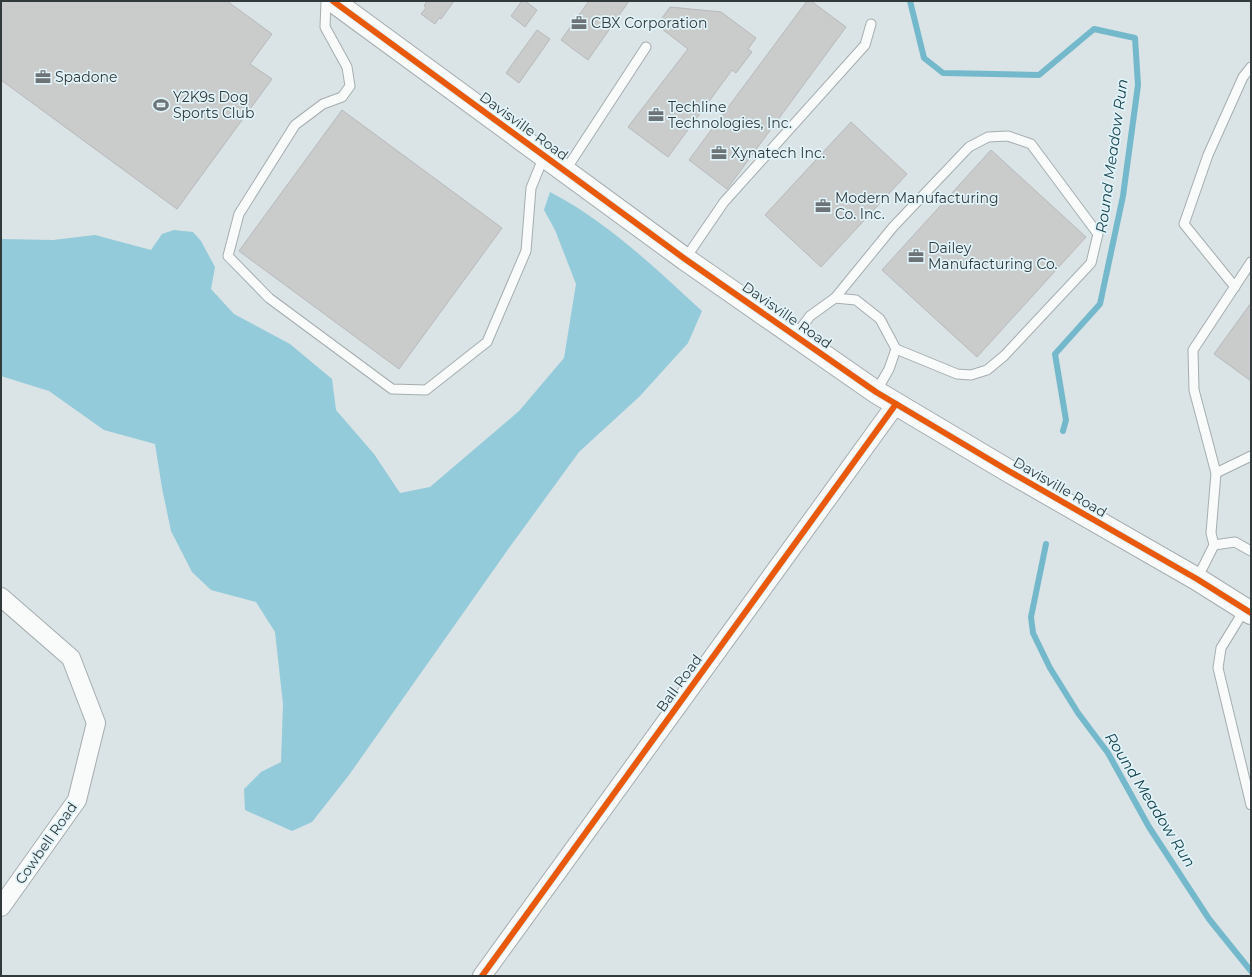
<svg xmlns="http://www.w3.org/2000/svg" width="1252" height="977" viewBox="0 0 1252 977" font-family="Montserrat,sans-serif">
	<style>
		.forest { fill: #93cbda }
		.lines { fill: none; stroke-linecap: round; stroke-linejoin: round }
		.stream { stroke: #73b9cb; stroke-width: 6 }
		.building { fill: #cacbcb; stroke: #b8b9ba }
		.service-casing { stroke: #a5adaf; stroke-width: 11 }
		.minor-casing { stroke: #a5adaf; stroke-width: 20 }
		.tertiary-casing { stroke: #a5adaf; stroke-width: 24 }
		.service { stroke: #f9fbfb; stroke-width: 9 }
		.minor { stroke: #f9fbfb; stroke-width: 18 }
		.tertiary { stroke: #f9fbfb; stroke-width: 22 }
		.cycleway-casing { stroke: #e1f4f9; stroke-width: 8 }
		.cycleway { stroke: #e8590c; stroke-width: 6 }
		.labels { text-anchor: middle; stroke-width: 3.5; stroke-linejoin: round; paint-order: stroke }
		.poi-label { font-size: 14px; fill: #32393b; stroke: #e1f4f9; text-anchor: start }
		.street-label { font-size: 14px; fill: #32393b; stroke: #e1f4f9 }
		.water-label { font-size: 15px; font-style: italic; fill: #16414c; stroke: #e1f4f9 }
	</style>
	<rect width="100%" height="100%" fill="#dae3e6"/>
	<path class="forest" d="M 550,192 C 608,222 655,268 702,311 L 688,343 L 640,396 L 579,452 L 509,548 L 349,775 L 312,822 L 292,831 L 245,810 L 244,789 L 261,772 L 281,762 L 283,704 L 275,632 L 256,602 L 211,590 L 192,572 L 171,531 L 162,488 L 155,444 L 104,430 L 49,391 L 1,376 L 1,239 L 53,240 L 95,235 L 151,250 L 162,234 L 174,230 L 193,232 L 201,241 L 215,267 L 211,289 L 234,314 L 290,344 L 332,379 L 336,410 L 374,454 L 400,493 L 430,487 L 519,411 L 564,358 L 576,284 L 555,230 L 544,210 Z"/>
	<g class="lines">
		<g class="stream">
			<polyline points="910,1 924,58 943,73 1039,75 1094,29 1135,38 1138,85 1123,196 1100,304 1055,354 1066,420 1063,431"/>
			<polyline points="1046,544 1031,617 1033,633 1050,668 1078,713 1108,753 1149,827 1209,919 1251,971"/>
		</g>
	</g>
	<g class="building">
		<polygon points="1,1 227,1 272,34 250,64 272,79 177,209 1,80"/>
		<polygon points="427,1 454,1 441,19 439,18 435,24 421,14 426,8 424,6"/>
		<polygon points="522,1 525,1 537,10 525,27 511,16"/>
		<polygon points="589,1 629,1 588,60 561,40"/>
		<polygon points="807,1 811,1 846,27 727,189 689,160"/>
		<polygon points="670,7 721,12 756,38 748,49 752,52 736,73 732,70 668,157 628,127 688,49 657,25"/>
		<polygon points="537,30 550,39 519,83 506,73"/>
		<polygon points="342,110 502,228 399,369 239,251"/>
		<polygon points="851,122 907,174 821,267 765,215"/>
		<polygon points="991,150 1086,237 977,357 882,270"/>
		<polygon points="1251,303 1251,381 1214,354"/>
	</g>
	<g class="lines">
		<defs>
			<g id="service">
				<polyline points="326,1 325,27 347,67 350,86 342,97 323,104 295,125 239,214 228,256 269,298 392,389 426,390 487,342 526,251 531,188 544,156"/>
				<polyline points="565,171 646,47"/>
				<polyline points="685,259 724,202 865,45 871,24"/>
				<polyline points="1235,287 1184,224 1208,155 1243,77 1251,67"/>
				<polyline points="835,298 893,227 969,147 988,137 1008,136 1031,144 1098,234 1091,263 1004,356 987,370 971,375 957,374 896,349"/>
				<polyline points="795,336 810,316 835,298 856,300 880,319 896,349 889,369 876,392"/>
				<polyline points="1216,473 1251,456"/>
				<polyline points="1214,545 1235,542 1251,551"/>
				<polyline points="1197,579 1214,545 1211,533 1216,473 1194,390 1193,350 1251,262"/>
				<polyline points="1245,609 1221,648 1218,668 1251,805"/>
			</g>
			<g id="minor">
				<polyline points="1,597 71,658 96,723 77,800 1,907"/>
				<polyline points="482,976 896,404"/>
			</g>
			<polyline id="tertiary" points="333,1 685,259 876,392 1007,470 1197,579 1251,613"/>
		</defs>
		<use href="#service" class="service-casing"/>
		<use href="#minor" class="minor-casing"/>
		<use href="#tertiary" class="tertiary-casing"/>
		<use href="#service" class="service"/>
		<use href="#minor" class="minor"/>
		<use href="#tertiary" class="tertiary"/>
		<defs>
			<g id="cycleway">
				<polyline points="333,1 685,259 876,392 1007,470 1197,579 1251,613"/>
				<polyline points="482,976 896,404"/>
			</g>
		</defs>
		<use href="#cycleway" class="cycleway-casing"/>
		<use href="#cycleway" class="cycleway"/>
	</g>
	<defs>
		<symbol id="office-bare" viewBox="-9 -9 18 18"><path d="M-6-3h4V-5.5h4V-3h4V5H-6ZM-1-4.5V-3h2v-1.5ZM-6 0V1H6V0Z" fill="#6d7477" stroke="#e1f4f9" stroke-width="2.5" paint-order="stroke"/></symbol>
		<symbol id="stadium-bare" viewBox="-9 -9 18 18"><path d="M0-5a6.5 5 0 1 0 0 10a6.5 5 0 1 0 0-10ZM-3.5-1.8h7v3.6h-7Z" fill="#6d7477" stroke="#e1f4f9" stroke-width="2.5" paint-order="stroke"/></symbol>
	</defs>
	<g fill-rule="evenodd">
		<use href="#office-bare" x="568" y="12" width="22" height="22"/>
		<use href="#office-bare" x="32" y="66" width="22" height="22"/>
		<use href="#stadium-bare" x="150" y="94" width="22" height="22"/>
		<use href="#office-bare" x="645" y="104" width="22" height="22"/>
		<use href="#office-bare" x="708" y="142" width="22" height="22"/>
		<use href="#office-bare" x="812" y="195" width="22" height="22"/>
		<use href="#office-bare" x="905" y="245" width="22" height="22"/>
	</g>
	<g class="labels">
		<g class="poi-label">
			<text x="591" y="28">CBX Corporation</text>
			<text x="55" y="82">Spadone</text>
			<text x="173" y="102">Y2K9s Dog<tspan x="173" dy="16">Sports Club</tspan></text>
			<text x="668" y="112">Techline<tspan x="668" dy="16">Technologies, Inc.</tspan></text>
			<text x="731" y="158">Xynatech Inc.</text>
			<text x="835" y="203">Modern Manufacturing<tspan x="835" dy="16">Co. Inc.</tspan></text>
			<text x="928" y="253">Dailey<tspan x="928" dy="16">Manufacturing Co.</tspan></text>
		</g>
		<g class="street-label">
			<text transform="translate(524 126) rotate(36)" y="5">Davisville Road</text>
			<text transform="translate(787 315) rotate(35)" y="5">Davisville Road</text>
			<text transform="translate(1060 487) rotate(30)" y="5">Davisville Road</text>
			<text transform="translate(679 683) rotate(-54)" y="5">Ball Road</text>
			<text transform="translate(46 843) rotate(-55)" y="5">Cowbell Road</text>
		</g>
		<g class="water-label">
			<text transform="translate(1112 156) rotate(-82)" y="5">Round Meadow Run</text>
			<text transform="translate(1150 800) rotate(58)" y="5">Round Meadow Run</text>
		</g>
	</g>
	<rect width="1252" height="977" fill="none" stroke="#32393b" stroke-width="4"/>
</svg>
